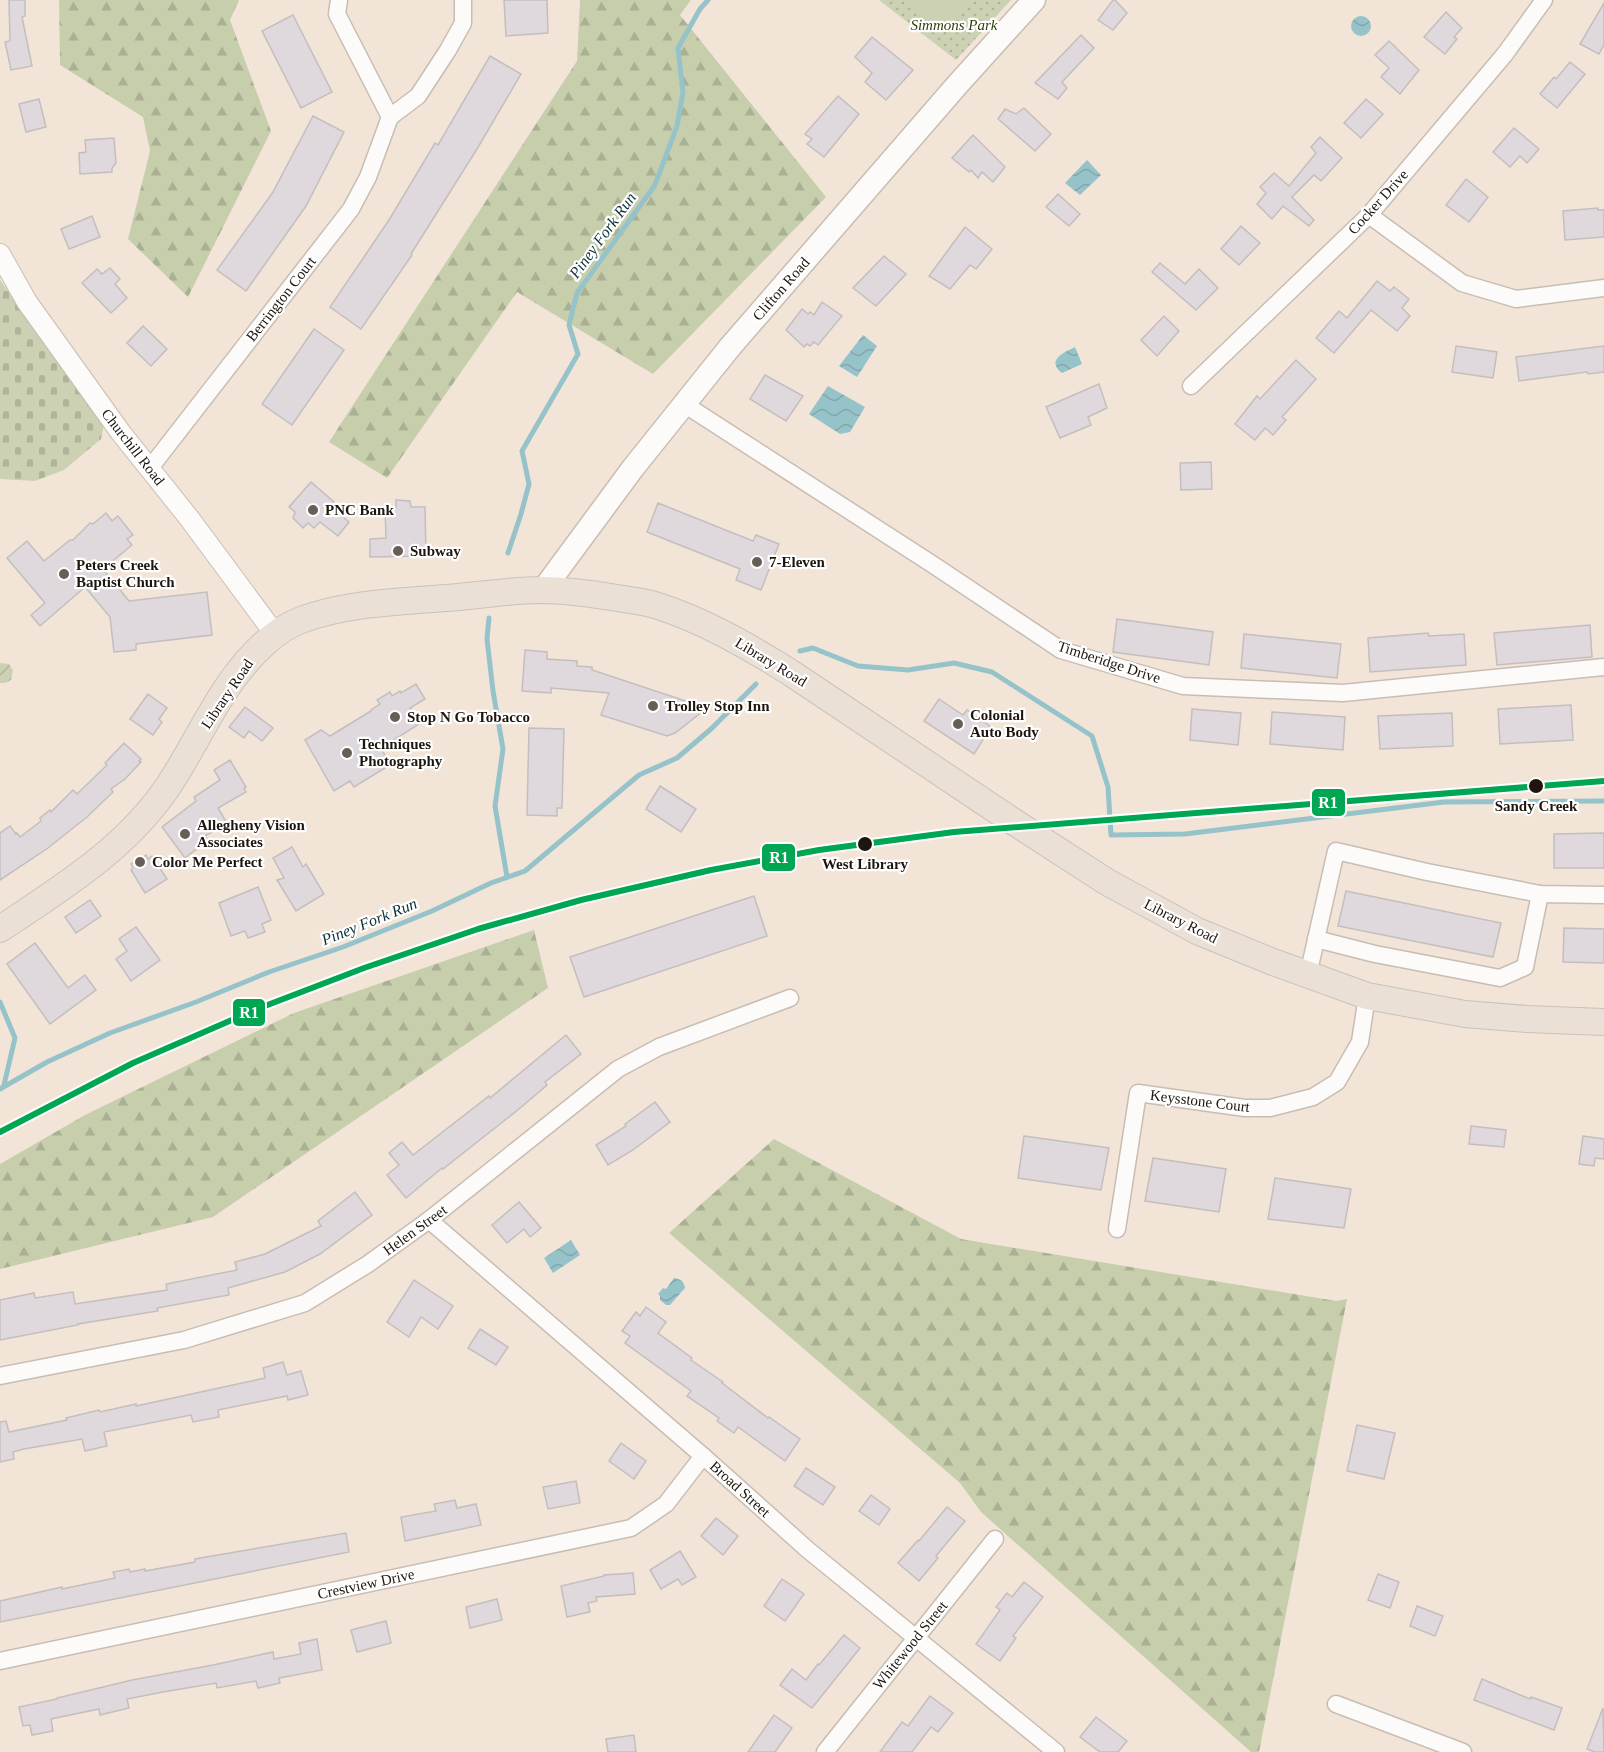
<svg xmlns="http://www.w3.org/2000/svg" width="1604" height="1752" viewBox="0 0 1604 1752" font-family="'Times New Roman',serif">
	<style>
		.forest { fill: url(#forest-firs) }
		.cemetery { fill: url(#cemetery-stones) }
		.park { fill: url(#park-dots) }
		.garden { fill: url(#garden-furrows) }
		.pitch { fill: #cdd1b4 }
		.water { fill: url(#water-waves) }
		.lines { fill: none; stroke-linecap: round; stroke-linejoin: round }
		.stream { stroke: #96c3c9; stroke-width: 5 }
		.building { fill: #dfd8dc; stroke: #c4bebe; stroke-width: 1.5 }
		.minor-casing { stroke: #c8bdb3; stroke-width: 19 }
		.tertiary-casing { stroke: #c8bdb3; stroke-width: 22 }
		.secondary-casing { stroke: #c8bdb3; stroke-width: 25 }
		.primary-casing { stroke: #c9c2bc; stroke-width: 28 }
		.minor { stroke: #fdfbf9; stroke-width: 16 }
		.tertiary { stroke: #fdfbf9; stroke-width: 20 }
		.secondary { stroke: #fdfbf9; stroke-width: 22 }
		.primary { stroke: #eae0d6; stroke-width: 26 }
		.rail-1-casing { stroke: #fff; stroke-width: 10 }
		.rail-1 { stroke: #00a651; stroke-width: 6 }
		.poi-dot { fill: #685e55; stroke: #fff; stroke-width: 2 }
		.stop-dot { fill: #1e160e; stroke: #fff; stroke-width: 2 }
		.labels { text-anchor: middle; stroke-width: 4.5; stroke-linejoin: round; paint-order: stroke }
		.park-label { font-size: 15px; font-style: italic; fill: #2d4108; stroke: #fff }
		.street-label { font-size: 15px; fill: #1e160e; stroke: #fff }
		.poi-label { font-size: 15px; font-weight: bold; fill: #1e160e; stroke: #fff; text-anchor: start }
		.stop-label { font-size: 15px; font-weight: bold; fill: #1e160e; stroke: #fff }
		.water-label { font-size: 16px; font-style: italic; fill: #0c3037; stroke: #fff }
		.line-badge { stroke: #fff; stroke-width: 2 }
		.badge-label { font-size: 16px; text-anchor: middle; font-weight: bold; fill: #fff }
	</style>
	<defs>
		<pattern id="forest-firs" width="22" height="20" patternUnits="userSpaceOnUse" patternTransform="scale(1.5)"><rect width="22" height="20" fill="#c7ceac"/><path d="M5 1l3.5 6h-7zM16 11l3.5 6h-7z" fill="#aab093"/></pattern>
		<pattern id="cemetery-stones" width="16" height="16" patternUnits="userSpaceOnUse" patternTransform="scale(1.5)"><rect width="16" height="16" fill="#cdd1b4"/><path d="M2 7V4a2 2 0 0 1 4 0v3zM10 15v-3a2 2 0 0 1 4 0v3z" fill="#b0b39a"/></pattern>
		<pattern id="park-dots" width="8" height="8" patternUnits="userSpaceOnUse" patternTransform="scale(1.5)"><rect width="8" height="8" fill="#cdd1b4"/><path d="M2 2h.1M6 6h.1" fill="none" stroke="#b0b39a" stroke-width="1.8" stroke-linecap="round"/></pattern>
		<pattern id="garden-furrows" width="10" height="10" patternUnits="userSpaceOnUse" patternTransform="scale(1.5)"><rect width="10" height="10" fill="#cdd1b4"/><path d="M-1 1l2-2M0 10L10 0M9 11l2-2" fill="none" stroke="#b0b39a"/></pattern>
		<pattern id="water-waves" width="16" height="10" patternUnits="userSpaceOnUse" patternTransform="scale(1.5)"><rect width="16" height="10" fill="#96c3c9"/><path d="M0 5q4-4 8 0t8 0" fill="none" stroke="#81a7ab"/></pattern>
	</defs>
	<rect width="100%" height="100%" fill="#f2e5d8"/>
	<g class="forest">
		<polygon points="59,0 239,0 230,20 271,131 188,297 128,239 150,151 143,117 60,65"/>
		<polygon points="580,0 691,0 680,15 826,197 653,374 517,292 387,478 329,442 577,61"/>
		<polygon points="534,930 548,988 213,1217 0,1269 0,1164 85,1115 294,1013"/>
		<polygon points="774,1139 961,1239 1336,1301 1347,1299 1259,1752 1251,1752 981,1512 960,1483 669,1233"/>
	</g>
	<polygon class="cemetery" points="0,280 104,424 101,439 64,470 35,481 0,479"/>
	<polygon class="park" points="879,0 1011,0 956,60"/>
	<polygon class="garden" points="0,663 9,664 13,670 11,680 5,683 0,683"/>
	<polygon class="pitch" points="901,0 970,0 940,28"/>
	<g class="water">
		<circle cx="1361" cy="26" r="10"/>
		<polygon points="1087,160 1101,175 1080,195 1065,183"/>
		<polygon points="863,335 877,346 857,377 839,366"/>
		<path d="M 1075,347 L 1082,364 L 1062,373 C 1046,360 1063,353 1075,347 Z"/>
		<polygon points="828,386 865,407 850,432 840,434 809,414"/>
		<polygon points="571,1240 580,1255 553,1273 544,1258"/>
		<path d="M 674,1278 C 680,1279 684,1281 685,1288 L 670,1305 L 666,1305 L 660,1300 L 660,1296 L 658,1294 L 663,1288 L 666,1289 Z"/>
	</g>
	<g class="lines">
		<g class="stream">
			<polyline points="508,553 521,514 529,484 522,451 578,354 569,325 577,293 655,185 677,126 683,92 678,48 700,9 708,0"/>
			<polyline points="489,618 487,639 493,691 503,749 495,806 507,877"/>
			<polyline points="800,651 813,648 858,666 908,670 954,663 992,672 1092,736 1108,787 1111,835 1185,834 1444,802 1604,801"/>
			<polyline points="0,1002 15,1038 4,1085"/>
			<polyline points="0,1089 47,1062 110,1033 196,1002 269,972 343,947 432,911 491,883 525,871 639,775 677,758 711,729 756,684"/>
		</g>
	</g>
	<g class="building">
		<polygon points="9,0 25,0 25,16 22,17 32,66 11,70 5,42 10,41"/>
		<polygon points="504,0 547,0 548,33 506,36"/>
		<polygon points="1113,0 1115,0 1127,13 1113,30 1098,20"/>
		<polygon points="1604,3 1604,45 1599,54 1580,44"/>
		<polygon points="1446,12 1462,28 1454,37 1457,39 1445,54 1424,37"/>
		<polygon points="293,15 332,92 301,108 262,31"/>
		<polygon points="1081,35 1094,48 1062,82 1067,88 1058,99 1035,83"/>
		<polygon points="872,37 913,70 886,100 865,82 872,73 855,57"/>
		<polygon points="1389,41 1419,70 1400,94 1381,77 1389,68 1375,55"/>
		<polygon points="490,56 521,74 477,149 411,254 412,255 361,329 330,307 389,220 435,143 438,145"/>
		<polygon points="1570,62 1585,74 1557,108 1540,94 1554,77 1556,79"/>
		<polygon points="838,96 859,114 824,157 807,144 812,139 805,134"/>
		<polygon points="39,99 46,127 26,132 19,104"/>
		<polygon points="1366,99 1383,114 1361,138 1344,123"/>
		<polygon points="1024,108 1051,134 1035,151 998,119 1005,109 1016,114"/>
		<polygon points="313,116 344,132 306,206 246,291 217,270 273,192"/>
		<polygon points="1514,128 1539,149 1527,163 1520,156 1510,167 1493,152"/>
		<polygon points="973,135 1005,167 993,182 982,172 978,178 971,170 969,172 952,158"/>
		<polygon points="1320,137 1342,158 1321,181 1314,175 1292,197 1314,220 1309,226 1283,206 1272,219 1257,204 1266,193 1260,187 1274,173 1289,186 1316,153 1311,147"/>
		<polygon points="114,138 116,163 112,168 112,172 80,174 79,153 86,152 85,140"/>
		<polygon points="1466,179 1488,197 1469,222 1446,205"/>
		<polygon points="1058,194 1080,214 1069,226 1046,207"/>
		<polygon points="1598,208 1598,210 1604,210 1604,237 1565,240 1563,211"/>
		<polygon points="92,216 100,237 69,249 61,229"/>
		<polygon points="1241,226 1260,243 1239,265 1221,249"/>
		<polygon points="965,227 992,249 976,269 970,265 950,289 929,276"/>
		<polygon points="884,256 906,274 876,306 853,288"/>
		<polygon points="1160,263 1185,284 1199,269 1218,288 1196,310 1152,272"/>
		<polygon points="110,268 120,279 115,284 127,298 111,313 82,283 97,269 102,274"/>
		<polygon points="1377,281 1390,291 1394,287 1409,299 1402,308 1410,316 1397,331 1371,310 1334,353 1316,338 1339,311 1347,318"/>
		<polygon points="822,302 842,316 818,345 814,342 810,346 807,344 804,347 786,330 802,309 808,314 810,312 814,315"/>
		<polygon points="1164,316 1179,331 1157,356 1141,340"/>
		<polygon points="143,326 167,349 151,366 127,343"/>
		<polygon points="314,329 344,350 292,425 262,404"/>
		<polygon points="1456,346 1497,352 1493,378 1452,372"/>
		<polygon points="1604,346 1604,372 1588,374 1587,372 1519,381 1516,357"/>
		<polygon points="1296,360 1316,379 1282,417 1286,420 1273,435 1265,428 1255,440 1235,424 1257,396 1260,399"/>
		<polygon points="765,375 803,396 786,421 750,399"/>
		<polygon points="1099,384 1107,408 1088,417 1091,425 1060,438 1046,407"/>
		<polygon points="1211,462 1212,489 1181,490 1180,463"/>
		<polygon points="311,482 334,502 331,507 349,522 338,536 320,522 314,528 308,523 303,528 293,518 295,512 289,507"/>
		<polygon points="396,500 410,501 411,507 425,507 426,556 370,557 370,539 386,538 385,508 396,508"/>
		<polygon points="658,503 753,541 756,535 779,544 761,590 736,580 740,569 647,532"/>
		<polygon points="106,513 112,521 118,516 133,535 127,539 132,545 103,569 129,601 207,592 212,635 136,644 136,650 114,652 110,617 85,587 40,626 31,615 45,603 7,558 27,541 44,561 70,540 73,540 90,523 93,524"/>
		<polygon points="1117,619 1213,632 1209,665 1113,652"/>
		<polygon points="1590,625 1592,657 1497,665 1494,633"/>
		<polygon points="1428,633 1429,636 1464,634 1466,665 1370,672 1368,638"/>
		<polygon points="1244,634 1341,644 1337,678 1241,668"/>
		<polygon points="525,650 547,652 547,659 577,661 577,666 592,667 592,670 707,708 675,733 667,736 601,715 609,693 551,688 551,693 522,691"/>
		<polygon points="416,684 425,699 410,708 419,724 381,748 390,765 354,787 350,781 334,791 305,740 321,730 330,736 371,711 371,710 380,704 377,700 390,692 392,696 400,691 401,693"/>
		<polygon points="148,694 167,708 159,719 162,722 153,735 130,719"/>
		<polygon points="939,699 963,715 967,710 991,727 974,754 924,721"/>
		<polygon points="1571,705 1573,740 1500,744 1498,709"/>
		<polygon points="245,707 273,728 262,741 249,731 244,738 229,727"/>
		<polygon points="1192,709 1241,713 1238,745 1190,740"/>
		<polygon points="1272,712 1345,717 1343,750 1270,744"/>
		<polygon points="1452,713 1453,746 1380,749 1378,716"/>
		<polygon points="529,728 564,729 562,808 557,808 557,816 527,815"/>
		<polygon points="124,743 141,759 139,761 141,762 125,779 111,789 113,792 87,817 48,848 0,880 0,833 10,826 16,834 17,833 20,837 41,821 40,818 50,810 51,812 73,790 77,794 107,765 105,763"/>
		<polygon points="230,760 246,787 244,788 246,792 218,808 227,823 205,836 208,840 185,858 162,827 196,801 194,797 220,780 214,770"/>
		<polygon points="660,786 696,809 681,832 646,809"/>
		<polygon points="1604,833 1604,868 1554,868 1554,834"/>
		<polygon points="292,847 303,867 306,864 324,894 296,911 277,880 284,878 273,858"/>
		<polygon points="146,855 148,859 152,856 167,879 145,893 131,870 133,868 131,864"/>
		<polygon points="258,887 271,920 262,924 265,932 248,938 245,931 231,936 219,903"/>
		<polygon points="1346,891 1501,923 1493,957 1338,926"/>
		<polygon points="754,896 767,936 584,997 570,957"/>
		<polygon points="90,900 101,916 76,933 65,917"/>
		<polygon points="136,927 160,960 131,981 116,959 127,951 119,939"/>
		<polygon points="1564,928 1604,929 1604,963 1563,962"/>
		<polygon points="35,943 68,988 85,975 96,990 50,1024 7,964"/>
		<polygon points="566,1035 581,1054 545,1082 547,1085 519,1109 443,1169 442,1168 406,1198 387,1175 399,1165 389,1153 402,1142 413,1155 489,1096 490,1098"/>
		<polygon points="655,1102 670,1122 633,1150 608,1165 596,1145 626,1126 625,1124"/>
		<polygon points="1471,1126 1506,1130 1504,1147 1469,1144"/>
		<polygon points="1024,1136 1109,1148 1101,1190 1018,1178"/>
		<polygon points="1583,1136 1604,1139 1604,1159 1595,1158 1594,1166 1579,1164"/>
		<polygon points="1153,1158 1226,1169 1219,1212 1145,1201"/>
		<polygon points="1275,1178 1351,1189 1344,1228 1268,1219"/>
		<polygon points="355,1192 372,1215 320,1254 285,1272 228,1288 229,1295 157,1308 158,1311 78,1324 78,1325 0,1340 0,1300 34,1293 35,1298 73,1292 75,1304 167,1290 166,1284 237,1270 235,1262 265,1254 321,1226 318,1221"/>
		<polygon points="519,1202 541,1228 530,1237 524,1229 507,1243 492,1225"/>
		<polygon points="414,1280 453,1306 438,1329 421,1317 409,1337 387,1322"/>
		<polygon points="646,1307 666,1322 658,1333 692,1358 691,1360 723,1382 722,1383 768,1418 769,1417 800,1439 785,1461 738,1427 734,1433 717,1421 719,1418 687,1396 691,1391 625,1343 630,1336 622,1331 636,1312 640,1316"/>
		<polygon points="480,1329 508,1347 496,1365 468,1348"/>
		<polygon points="283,1362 287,1375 301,1371 308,1395 288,1400 287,1396 218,1410 219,1417 193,1422 191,1415 104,1432 107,1446 85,1451 82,1439 24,1449 13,1452 14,1459 0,1462 0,1422 6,1421 9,1432 67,1420 66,1418 99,1410 100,1412 136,1404 136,1406 265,1378 263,1368"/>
		<polygon points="1357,1425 1395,1433 1384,1479 1347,1471"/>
		<polygon points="621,1443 646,1461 634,1479 609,1461"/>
		<polygon points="806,1468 835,1487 823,1505 794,1486"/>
		<polygon points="576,1481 580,1503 548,1509 543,1487"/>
		<polygon points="871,1495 890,1509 879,1525 859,1511"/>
		<polygon points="455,1500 457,1508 476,1504 481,1525 405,1541 401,1517 436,1511 434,1504"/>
		<polygon points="947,1507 965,1521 936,1556 938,1558 919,1581 898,1563 918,1540 919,1541"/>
		<polygon points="716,1518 738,1536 723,1555 701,1536"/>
		<polygon points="346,1533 349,1552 0,1622 0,1601 62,1587 62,1589 115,1578 113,1572 129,1569 130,1572 145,1569 145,1571 195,1562 195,1559"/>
		<polygon points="680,1551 696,1577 682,1585 678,1579 661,1589 650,1570"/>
		<polygon points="633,1573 635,1594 596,1597 597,1601 588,1603 590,1612 567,1617 561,1586 604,1576 604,1575"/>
		<polygon points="1378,1574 1399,1582 1390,1608 1368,1600"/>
		<polygon points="782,1579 804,1594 785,1621 764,1606"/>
		<polygon points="1024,1582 1043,1597 1013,1636 1016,1638 1000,1661 976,1644 1000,1610 996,1607 1007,1593 1012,1597"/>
		<polygon points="497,1599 502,1620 470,1628 466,1607"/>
		<polygon points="1417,1606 1443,1616 1435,1636 1410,1626"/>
		<polygon points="386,1621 391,1643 357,1652 351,1630"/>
		<polygon points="844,1635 860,1648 812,1708 780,1685 792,1669 806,1680 818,1664 819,1665"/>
		<polygon points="317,1639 322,1670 279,1678 280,1683 258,1688 256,1681 217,1688 216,1683 163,1692 127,1699 129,1708 100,1715 99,1709 51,1719 53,1731 32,1735 30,1725 23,1726 19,1707 57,1699 57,1698 132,1680 213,1665 273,1652 274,1659 301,1654 299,1643"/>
		<polygon points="1482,1679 1530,1699 1531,1697 1562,1708 1554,1730 1474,1700"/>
		<polygon points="930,1696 953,1713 938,1732 931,1727 912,1752 880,1752 902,1722 908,1726"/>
		<polygon points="1603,1708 1604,1752 1595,1752 1587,1749"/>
		<polygon points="774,1715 792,1728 775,1752 748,1752"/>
		<polygon points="1096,1717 1127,1741 1118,1752 1100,1752 1080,1737"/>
		<polygon points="634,1735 636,1752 608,1752 606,1739"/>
	</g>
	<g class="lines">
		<defs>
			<g id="minor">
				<polyline points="339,0 337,14 390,117 418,96 448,50 463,23 463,0"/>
				<polyline points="1369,215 1462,283 1516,299 1604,288"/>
				<polyline points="1191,386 1369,215 1505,54 1544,0"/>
				<polyline points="684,404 932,564 1061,650 1183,686 1343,693 1604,667"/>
				<polyline points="150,468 351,209 368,177 390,117"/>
				<polyline points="1316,939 1375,954 1500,978 1525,967 1540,894"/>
				<polyline points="1308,975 1336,851 1427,872 1540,894 1604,895"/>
				<polyline points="429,1220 703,1456 808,1550 1056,1752"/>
				<polyline points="1117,1229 1138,1093 1245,1108 1270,1108 1313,1097 1337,1082 1360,1042 1367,996"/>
				<polyline points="0,1376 184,1340 305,1303 368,1264 429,1220 618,1069 659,1047 790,998"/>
				<polyline points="0,1661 631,1528 666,1504 703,1456"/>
				<polyline points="1336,1704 1463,1752"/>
				<polyline points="825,1752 995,1539"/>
			</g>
			<polyline id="tertiary" points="0,254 27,302 121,433 189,518 275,634"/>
			<polyline id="secondary" points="543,590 633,468 730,347 958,84 1034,0"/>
			<path id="primary" d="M 0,929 C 62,888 127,848 169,785 C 200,738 222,681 265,643 C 275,634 288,625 301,620 C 347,603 398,602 446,598 C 478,596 510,590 541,590 C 566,590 593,594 617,598 C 629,600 643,601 655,605 C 703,620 748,646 791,673 L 1011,820 L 1107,882 L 1197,931 L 1273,962 L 1367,996 L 1465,1014 L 1527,1019 L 1604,1022"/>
		</defs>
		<use href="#minor" class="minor-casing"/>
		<use href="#tertiary" class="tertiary-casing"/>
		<use href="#secondary" class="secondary-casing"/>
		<use href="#primary" class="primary-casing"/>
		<use href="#minor" class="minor"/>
		<use href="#tertiary" class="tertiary"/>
		<use href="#secondary" class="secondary"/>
		<use href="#primary" class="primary"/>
		<defs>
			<polyline id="rail-1" points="0,1132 133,1063 257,1009 364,968 478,929 581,900 711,870 819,850 954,832 1604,781"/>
		</defs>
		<use href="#rail-1" class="rail-1-casing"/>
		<use href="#rail-1" class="rail-1"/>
	</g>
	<g class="poi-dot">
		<circle cx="313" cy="510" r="6"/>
		<circle cx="398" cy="551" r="6"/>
		<circle cx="757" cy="562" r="6"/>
		<circle cx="64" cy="574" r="6"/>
		<circle cx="653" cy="706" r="6"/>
		<circle cx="395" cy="717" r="6"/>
		<circle cx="958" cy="724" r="6"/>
		<circle cx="347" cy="753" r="6"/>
		<circle cx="185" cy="834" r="6"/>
		<circle cx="140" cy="862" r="6"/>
	</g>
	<g class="stop-dot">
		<circle cx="1536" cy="786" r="8"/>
		<circle cx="865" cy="844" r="8"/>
	</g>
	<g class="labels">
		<g class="park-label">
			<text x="954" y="30">Simmons Park</text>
		</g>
		<g class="street-label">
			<text transform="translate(1378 202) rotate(-48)" y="5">Cocker Drive</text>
			<text transform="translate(781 289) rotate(-49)" y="5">Clifton Road</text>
			<text transform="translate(281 299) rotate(-52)" y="5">Berrington Court</text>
			<text transform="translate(133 447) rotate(52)" y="5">Churchill Road</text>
			<text transform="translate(771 662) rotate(31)" y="5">Library Road</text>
			<text transform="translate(1109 662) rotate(18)" y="5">Timberidge Drive</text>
			<text transform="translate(227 694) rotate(-56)" y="5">Library Road</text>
			<text transform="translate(1181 921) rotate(27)" y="5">Library Road</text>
			<text transform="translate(1200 1101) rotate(7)" y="5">Keysstone Court</text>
			<text transform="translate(415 1230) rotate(-36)" y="5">Helen Street</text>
			<text transform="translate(740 1489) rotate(42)" y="5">Broad Street</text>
			<text transform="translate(366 1584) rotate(-12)" y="5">Crestview Drive</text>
			<text transform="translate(910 1645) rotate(-51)" y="5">Whitewood Street</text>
		</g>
		<g class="poi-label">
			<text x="325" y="515">PNC Bank</text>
			<text x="410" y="556">Subway</text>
			<text x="769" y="567">7-Eleven</text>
			<text x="76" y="570">Peters Creek<tspan x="76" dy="17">Baptist Church</tspan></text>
			<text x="665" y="711">Trolley Stop Inn</text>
			<text x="970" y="720">Colonial<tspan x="970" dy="17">Auto Body</tspan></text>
			<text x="407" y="722">Stop N Go Tobacco</text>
			<text x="359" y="749">Techniques<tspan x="359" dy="17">Photography</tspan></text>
			<text x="197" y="830">Allegheny Vision<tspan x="197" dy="17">Associates</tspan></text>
			<text x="152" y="867">Color Me Perfect</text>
		</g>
		<g class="stop-label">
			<text x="1536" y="811">Sandy Creek</text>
			<text x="865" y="869">West Library</text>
		</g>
		<g class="water-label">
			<text transform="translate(602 235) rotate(-54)" y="6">Piney Fork Run</text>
			<text transform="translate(369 921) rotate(-22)" y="6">Piney Fork Run</text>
		</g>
	</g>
	<g class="line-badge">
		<rect x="1311" y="788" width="35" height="29" rx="6" fill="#00a651"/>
		<rect x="761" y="843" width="35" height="29" rx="6" fill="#00a651"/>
		<rect x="232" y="998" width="34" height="29" rx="6" fill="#00a651"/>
	</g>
	<g class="badge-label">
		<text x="1328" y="808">R1</text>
		<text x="779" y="863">R1</text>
		<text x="249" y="1018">R1</text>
	</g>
</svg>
